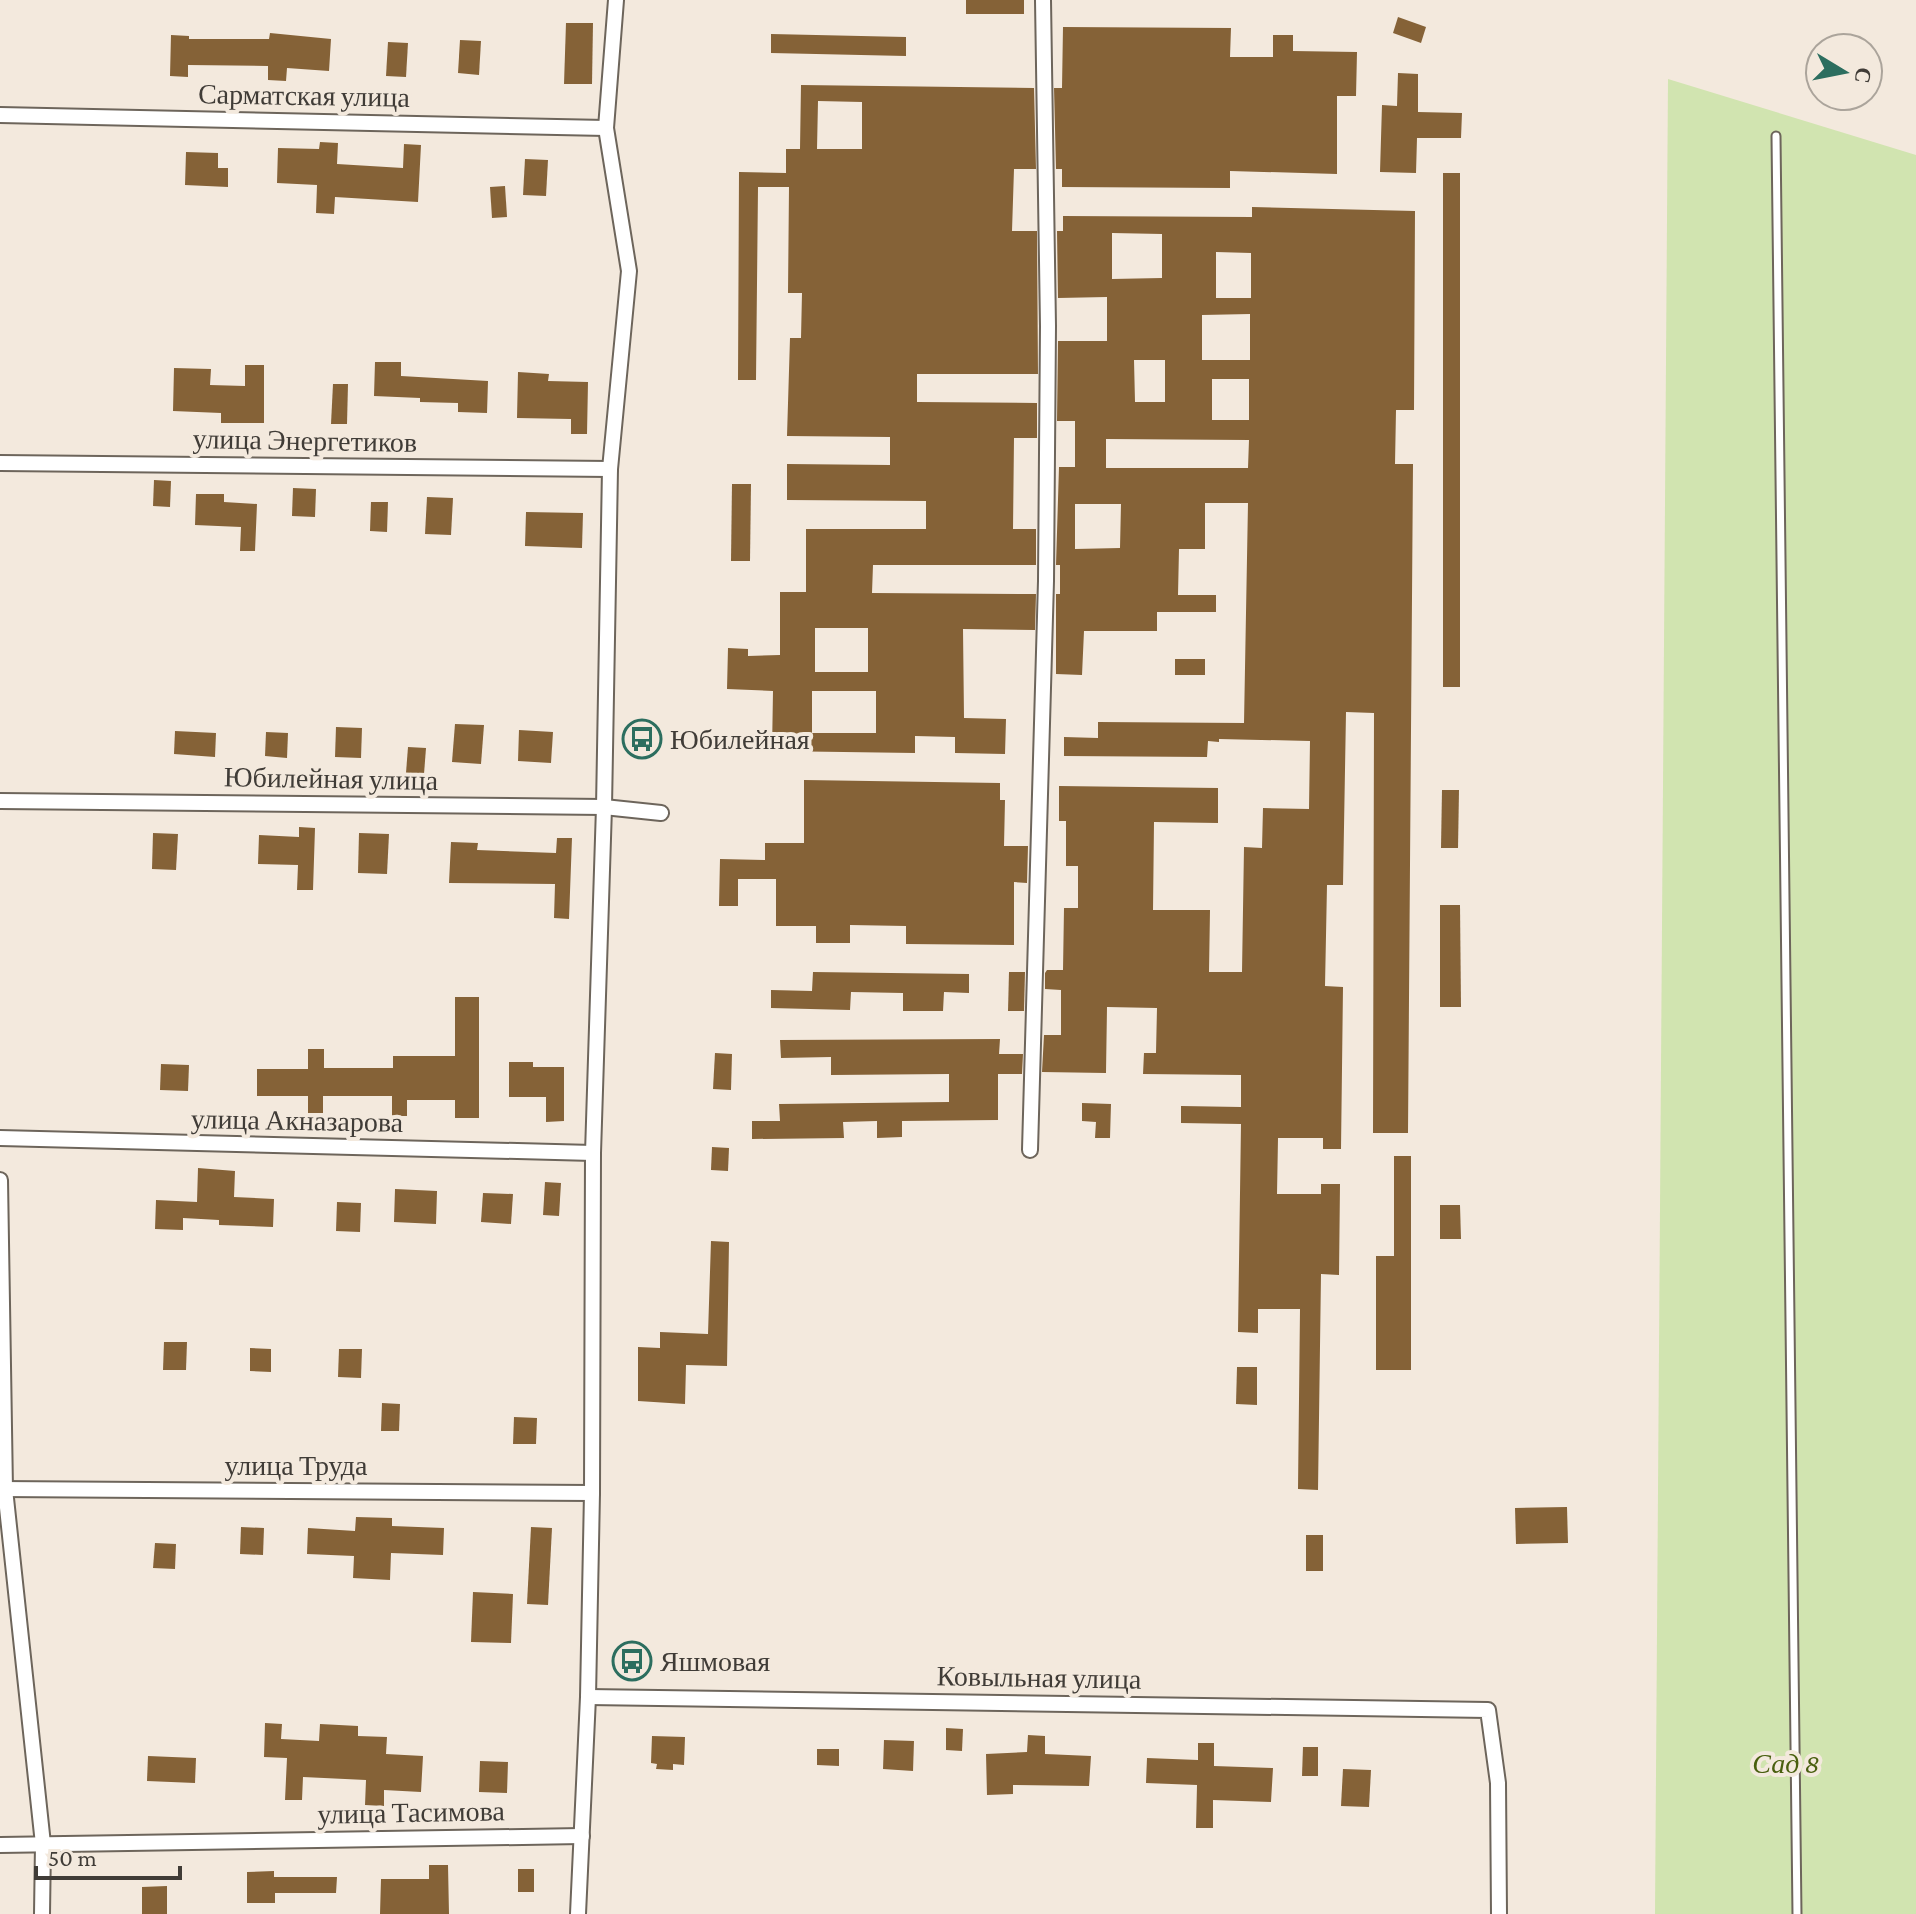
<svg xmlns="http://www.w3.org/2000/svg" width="1916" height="1914" viewBox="0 0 1916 1914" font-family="'Crimson Pro',serif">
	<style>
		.green { fill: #d1e4b0 }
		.building { fill: #856237; fill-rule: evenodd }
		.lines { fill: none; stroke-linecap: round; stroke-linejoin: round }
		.lane-casing { stroke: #6d655b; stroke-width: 11 }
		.street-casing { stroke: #6d655b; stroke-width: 18 }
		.lane { stroke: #fff; stroke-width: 7 }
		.street { stroke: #fff; stroke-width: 14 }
		.labels { text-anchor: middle; stroke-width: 8; stroke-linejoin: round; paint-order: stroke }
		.street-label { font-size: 28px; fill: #403c37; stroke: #f3e9dd }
		.poi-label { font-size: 28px; fill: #403c37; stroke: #f3e9dd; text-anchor: start }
		.park-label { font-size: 28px; font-style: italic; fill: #495f0f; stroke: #f3e9dd }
	</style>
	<rect width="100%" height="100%" fill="#f3e9dd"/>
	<polygon class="green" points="1668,79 1916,155 1916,1914 1655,1914"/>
	<g class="building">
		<rect x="966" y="0" width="58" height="14"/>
		<polygon points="1398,17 1426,27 1421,43 1393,33"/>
		<polygon points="566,23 593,23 592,84 564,84"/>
		<polygon points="1063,27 1231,28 1230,57 1273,57 1273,35 1293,35 1293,51 1357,52 1356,96 1337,96 1337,174 1230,171 1230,188 1062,187 1062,169 1056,169 1054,88 1062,88"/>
		<polygon points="270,33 331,39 329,71 287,68 286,81 268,80 268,66 188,65 188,77 170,76 171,35 189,36 189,39 269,39"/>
		<polygon points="771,34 906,37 906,56 771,53"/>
		<polygon points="460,40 481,41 479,75 458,73"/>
		<polygon points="388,42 408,43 406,77 386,76"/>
		<polygon points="1398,73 1418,74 1418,112 1462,113 1461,138 1417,138 1416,173 1380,172 1382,105 1397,106"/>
		<path d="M 801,85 L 1034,88 L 1036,169 L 1014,169 L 1012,231 L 1037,231 L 1038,374 L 917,374 L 917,402 L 1037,403 L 1037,438 L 1014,438 L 1013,529 L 1036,529 L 1036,565 L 873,565 L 872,593 L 1036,594 L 1035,630 L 963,629 L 964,718 L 1006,719 L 1005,754 L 955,753 L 955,737 L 915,736 L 915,753 L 772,751 L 773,691 L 727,689 L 728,648 L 748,649 L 748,656 L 780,655 L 780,592 L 806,592 L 806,529 L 926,529 L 926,501 L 787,500 L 787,464 L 890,465 L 890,437 L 787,436 L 790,338 L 801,338 L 802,293 L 788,293 L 789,187 L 758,187 L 756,380 L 738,380 L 739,172 L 786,173 L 786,149 L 800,149 ZM 818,101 L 862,102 L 862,149 L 817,149 ZM 815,628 L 868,628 L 868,672 L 815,672 ZM 812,691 L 876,691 L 876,733 L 812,733 Z"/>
		<polygon points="320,142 338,143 337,164 403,168 404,144 421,145 418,202 335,197 334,214 316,213 317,185 277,183 278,148 319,149"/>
		<polygon points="186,152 218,153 218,168 228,168 228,187 185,185"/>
		<polygon points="525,159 548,160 546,196 523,195"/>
		<rect x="1443" y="173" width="17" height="514"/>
		<polygon points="505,186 507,217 492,218 490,187"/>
		<path d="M 1252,207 L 1415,211 L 1414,410 L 1396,410 L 1395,464 L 1413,464 L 1408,1133 L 1373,1133 L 1374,713 L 1346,712 L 1343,885 L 1327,885 L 1325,986 L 1343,987 L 1341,1149 L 1323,1149 L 1323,1138 L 1278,1138 L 1277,1194 L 1321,1194 L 1321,1184 L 1340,1184 L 1339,1275 L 1321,1274 L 1318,1490 L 1298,1489 L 1300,1309 L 1258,1309 L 1258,1333 L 1238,1332 L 1241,1124 L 1181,1123 L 1181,1106 L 1241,1107 L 1241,1075 L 1143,1074 L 1144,1053 L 1156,1053 L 1157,1008 L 1107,1007 L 1106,1073 L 1042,1072 L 1044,1035 L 1061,1035 L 1061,990 L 1045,989 L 1045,973 L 1047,970 L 1063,970 L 1064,908 L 1078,908 L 1078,866 L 1066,866 L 1066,821 L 1059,821 L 1059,786 L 1218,788 L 1218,823 L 1154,822 L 1153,910 L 1210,910 L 1209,972 L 1242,972 L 1244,847 L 1262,848 L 1263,808 L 1309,809 L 1310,741 L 1219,739 L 1219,742 L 1208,741 L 1207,757 L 1064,756 L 1064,737 L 1098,738 L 1098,722 L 1244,723 L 1248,503 L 1205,503 L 1205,549 L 1179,549 L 1178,595 L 1216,595 L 1216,612 L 1157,612 L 1157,631 L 1084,631 L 1082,675 L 1056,674 L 1056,594 L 1060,594 L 1060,565 L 1056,565 L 1059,467 L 1075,467 L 1075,421 L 1057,421 L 1058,341 L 1107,341 L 1107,297 L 1058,298 L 1057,231 L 1063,231 L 1063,216 L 1252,217 ZM 1112,233 L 1162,234 L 1162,278 L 1112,279 ZM 1216,252 L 1251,253 L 1251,298 L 1216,298 ZM 1250,314 L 1250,360 L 1202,360 L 1202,315 ZM 1134,360 L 1165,360 L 1165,402 L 1135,402 ZM 1212,379 L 1249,379 L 1249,420 L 1212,420 ZM 1106,439 L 1249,440 L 1248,468 L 1106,468 ZM 1075,504 L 1121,504 L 1120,548 L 1075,549 Z"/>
		<polygon points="375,362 401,362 401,376 488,381 487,413 458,412 458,403 420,402 420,398 374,396"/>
		<polygon points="245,365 264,365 264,423 221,423 221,413 173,411 174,368 211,369 210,385 245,386"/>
		<polygon points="518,372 549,374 548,381 588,382 587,434 571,434 571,419 517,418"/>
		<polygon points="333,384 348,384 347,424 331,424"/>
		<polygon points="154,480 171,481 170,507 153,506"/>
		<polygon points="732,484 751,484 750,561 731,561"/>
		<polygon points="293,488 316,489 315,517 292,516"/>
		<polygon points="196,494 224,494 224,502 257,504 255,551 240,551 241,527 195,525"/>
		<polygon points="427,497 453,498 451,535 425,534"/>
		<polygon points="371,502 388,502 387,532 370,531"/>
		<polygon points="526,512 583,513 582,548 525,546"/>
		<rect x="1175" y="659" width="30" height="16"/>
		<polygon points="455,724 484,725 481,764 452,762"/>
		<polygon points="336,727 362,728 361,758 335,757"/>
		<polygon points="519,730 553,732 551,763 518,761"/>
		<polygon points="175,731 216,733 215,757 174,754"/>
		<polygon points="266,732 288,733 287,758 265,756"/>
		<polygon points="408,747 426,748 424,774 406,773"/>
		<polygon points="804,780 1000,783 1000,800 1005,800 1004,846 1028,846 1027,883 1014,882 1014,945 906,944 906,926 850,925 850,943 816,943 816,926 776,926 776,879 738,879 738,906 719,906 720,859 765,860 765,843 804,843"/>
		<polygon points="1442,790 1459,790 1458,848 1441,848"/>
		<polygon points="299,827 315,828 313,890 297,890 298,865 258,864 259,835 299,837"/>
		<polygon points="153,833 178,834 176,870 152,869"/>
		<polygon points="359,833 389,834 387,874 358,873"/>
		<polygon points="557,838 572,838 569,919 554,918 555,884 449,883 451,842 478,843 477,850 556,853"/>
		<polygon points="1440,905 1460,905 1461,1007 1440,1007"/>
		<polygon points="813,972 969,974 969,993 944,992 943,1011 903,1011 903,993 851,992 850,1010 771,1008 771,990 812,991"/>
		<polygon points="1009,972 1025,972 1024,1011 1008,1011"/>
		<polygon points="455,997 479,997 479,1118 455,1118 455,1100 407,1100 407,1116 392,1116 392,1096 323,1096 323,1113 308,1113 308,1096 257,1096 257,1069 308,1069 308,1049 324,1049 324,1068 393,1068 393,1056 455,1056"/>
		<polygon points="1000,1039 999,1054 1023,1054 1022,1074 998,1074 998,1120 902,1121 902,1137 877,1138 877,1121 843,1122 844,1138 752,1139 752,1121 780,1121 779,1104 949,1102 949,1074 831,1075 831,1057 781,1058 780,1040"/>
		<polygon points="715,1053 732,1054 731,1090 713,1089"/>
		<polygon points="509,1062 533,1062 533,1067 564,1067 564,1121 546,1122 546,1097 509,1097"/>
		<polygon points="161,1064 189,1065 188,1091 160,1090"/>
		<polygon points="1082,1103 1111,1104 1110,1138 1095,1138 1096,1122 1082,1121"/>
		<polygon points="712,1147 729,1148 728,1171 711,1170"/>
		<polygon points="1394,1156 1411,1156 1411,1370 1376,1370 1376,1256 1394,1256"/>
		<polygon points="198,1168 235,1171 234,1197 274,1199 273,1227 219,1225 219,1220 183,1218 183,1230 155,1229 156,1200 197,1202"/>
		<polygon points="545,1182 561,1183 559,1216 543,1215"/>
		<polygon points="395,1189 437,1191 436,1224 394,1222"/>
		<polygon points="483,1193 513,1194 511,1224 481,1222"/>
		<polygon points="337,1202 361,1203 360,1232 336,1231"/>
		<polygon points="1440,1205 1460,1205 1461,1239 1440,1239"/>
		<polygon points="711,1241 729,1242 727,1366 686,1365 685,1404 638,1401 638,1347 660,1348 660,1332 708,1334"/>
		<polygon points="164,1342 187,1342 186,1370 163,1370"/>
		<polygon points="250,1348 271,1349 271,1372 250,1371"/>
		<polygon points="339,1349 362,1349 361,1378 338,1377"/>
		<polygon points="1237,1367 1257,1367 1257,1405 1236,1404"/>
		<polygon points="382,1403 400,1404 399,1431 381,1431"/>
		<polygon points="514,1417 537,1418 536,1444 513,1444"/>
		<polygon points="1567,1507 1568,1543 1516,1544 1515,1508"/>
		<polygon points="356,1517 392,1518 392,1526 444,1528 443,1555 391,1553 390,1580 353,1578 354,1556 307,1554 308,1528 355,1531"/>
		<polygon points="241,1527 264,1528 263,1555 240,1554"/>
		<polygon points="531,1527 552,1528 548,1605 527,1604"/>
		<rect x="1306" y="1535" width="17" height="36"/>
		<polygon points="155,1543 176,1544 175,1569 153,1568"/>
		<polygon points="473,1592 513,1594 511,1643 471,1642"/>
		<polygon points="265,1723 282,1724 281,1739 319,1741 320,1724 358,1726 358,1736 387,1737 386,1754 423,1756 421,1792 384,1790 384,1806 365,1805 366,1780 303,1777 302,1800 285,1800 287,1758 264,1757"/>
		<polygon points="946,1728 963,1729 962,1751 946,1750"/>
		<polygon points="1028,1735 1045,1736 1045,1754 1091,1756 1089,1786 1013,1785 1013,1794 987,1795 986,1754 1027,1752"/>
		<polygon points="652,1736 685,1737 684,1765 673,1764 673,1770 656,1769 657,1764 651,1763"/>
		<polygon points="884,1740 914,1741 913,1771 883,1769"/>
		<polygon points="1198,1743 1214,1743 1214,1766 1273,1768 1271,1802 1213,1800 1213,1828 1196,1828 1197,1785 1146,1783 1147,1758 1198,1760"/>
		<polygon points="1303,1747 1318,1747 1318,1776 1302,1776"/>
		<polygon points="817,1749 839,1749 839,1766 817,1765"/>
		<polygon points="148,1756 196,1758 195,1783 147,1781"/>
		<polygon points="480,1761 508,1762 507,1793 479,1792"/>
		<polygon points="1343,1769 1371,1770 1369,1807 1341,1806"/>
		<polygon points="429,1865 448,1865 449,1914 380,1914 381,1879 429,1879"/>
		<rect x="518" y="1869" width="16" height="23"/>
		<polygon points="274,1871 274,1877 337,1877 336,1893 275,1893 275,1903 247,1903 247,1872"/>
		<polygon points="167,1886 167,1914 142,1914 142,1887"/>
	</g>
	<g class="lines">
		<defs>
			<polyline id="lane" points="1776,136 1797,1914"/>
			<g id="street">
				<polyline points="0,115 606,128"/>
				<polyline points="0,463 610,469"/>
				<polyline points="0,801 604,807 661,813"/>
				<polyline points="0,1138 593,1153"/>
				<polyline points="1030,1150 1046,581 1048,326 1043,0"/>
				<polyline points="0,1180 5,1489 43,1844 42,1914"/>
				<polyline points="0,1489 592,1493"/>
				<polyline points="588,1697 1488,1710 1498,1783 1499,1914"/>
				<polyline points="0,1845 582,1836"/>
				<polyline points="578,1914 588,1697 592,1493 593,1153 604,807 610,469 629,271 606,128 616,0"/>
			</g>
		</defs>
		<use href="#lane" class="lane-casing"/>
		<use href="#street" class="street-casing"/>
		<use href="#lane" class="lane"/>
		<use href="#street" class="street"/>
	</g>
	<defs>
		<symbol id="bus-ring" viewBox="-11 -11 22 22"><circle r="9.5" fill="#f3e9dd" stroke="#2c6e5f" stroke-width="1.5"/><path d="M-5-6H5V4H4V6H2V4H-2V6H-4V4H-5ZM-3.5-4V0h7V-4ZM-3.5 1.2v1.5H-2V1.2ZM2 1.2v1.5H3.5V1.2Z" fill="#2c6e5f"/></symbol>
	</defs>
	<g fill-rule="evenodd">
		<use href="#bus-ring" x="620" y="717" width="44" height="44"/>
		<use href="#bus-ring" x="610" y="1639" width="44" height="44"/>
	</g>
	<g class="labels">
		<g class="street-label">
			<text transform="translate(304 95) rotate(1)" y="10">Сарматская улица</text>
			<text transform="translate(305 440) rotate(1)" y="10">улица Энергетиков</text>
			<text transform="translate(331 778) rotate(1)" y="10">Юбилейная улица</text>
			<text transform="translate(297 1120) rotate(1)" y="10">улица Акназарова</text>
			<text x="296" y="1475">улица Труда</text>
			<text transform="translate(1039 1677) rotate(1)" y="10">Ковыльная улица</text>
			<text transform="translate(411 1812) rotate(-1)" y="10">улица Тасимова</text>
		</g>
		<g class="poi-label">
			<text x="670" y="749">Юбилейная</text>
			<text x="660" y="1671">Яшмовая</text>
		</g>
		<g class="park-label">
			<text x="1786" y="1773">Сад 8</text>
		</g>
	</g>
	<g transform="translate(1844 72) rotate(100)"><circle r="38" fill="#f3e9dd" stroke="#aba49b" stroke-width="2"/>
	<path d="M0-6L14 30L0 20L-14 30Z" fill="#2c6e5f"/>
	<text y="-12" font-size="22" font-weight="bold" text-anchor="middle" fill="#403c37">С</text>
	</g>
	<path d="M36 1866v12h144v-12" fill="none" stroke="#403c37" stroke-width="4"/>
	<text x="48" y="1866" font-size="24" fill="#403c37" stroke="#f3e9dd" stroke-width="6" paint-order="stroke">50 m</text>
</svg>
